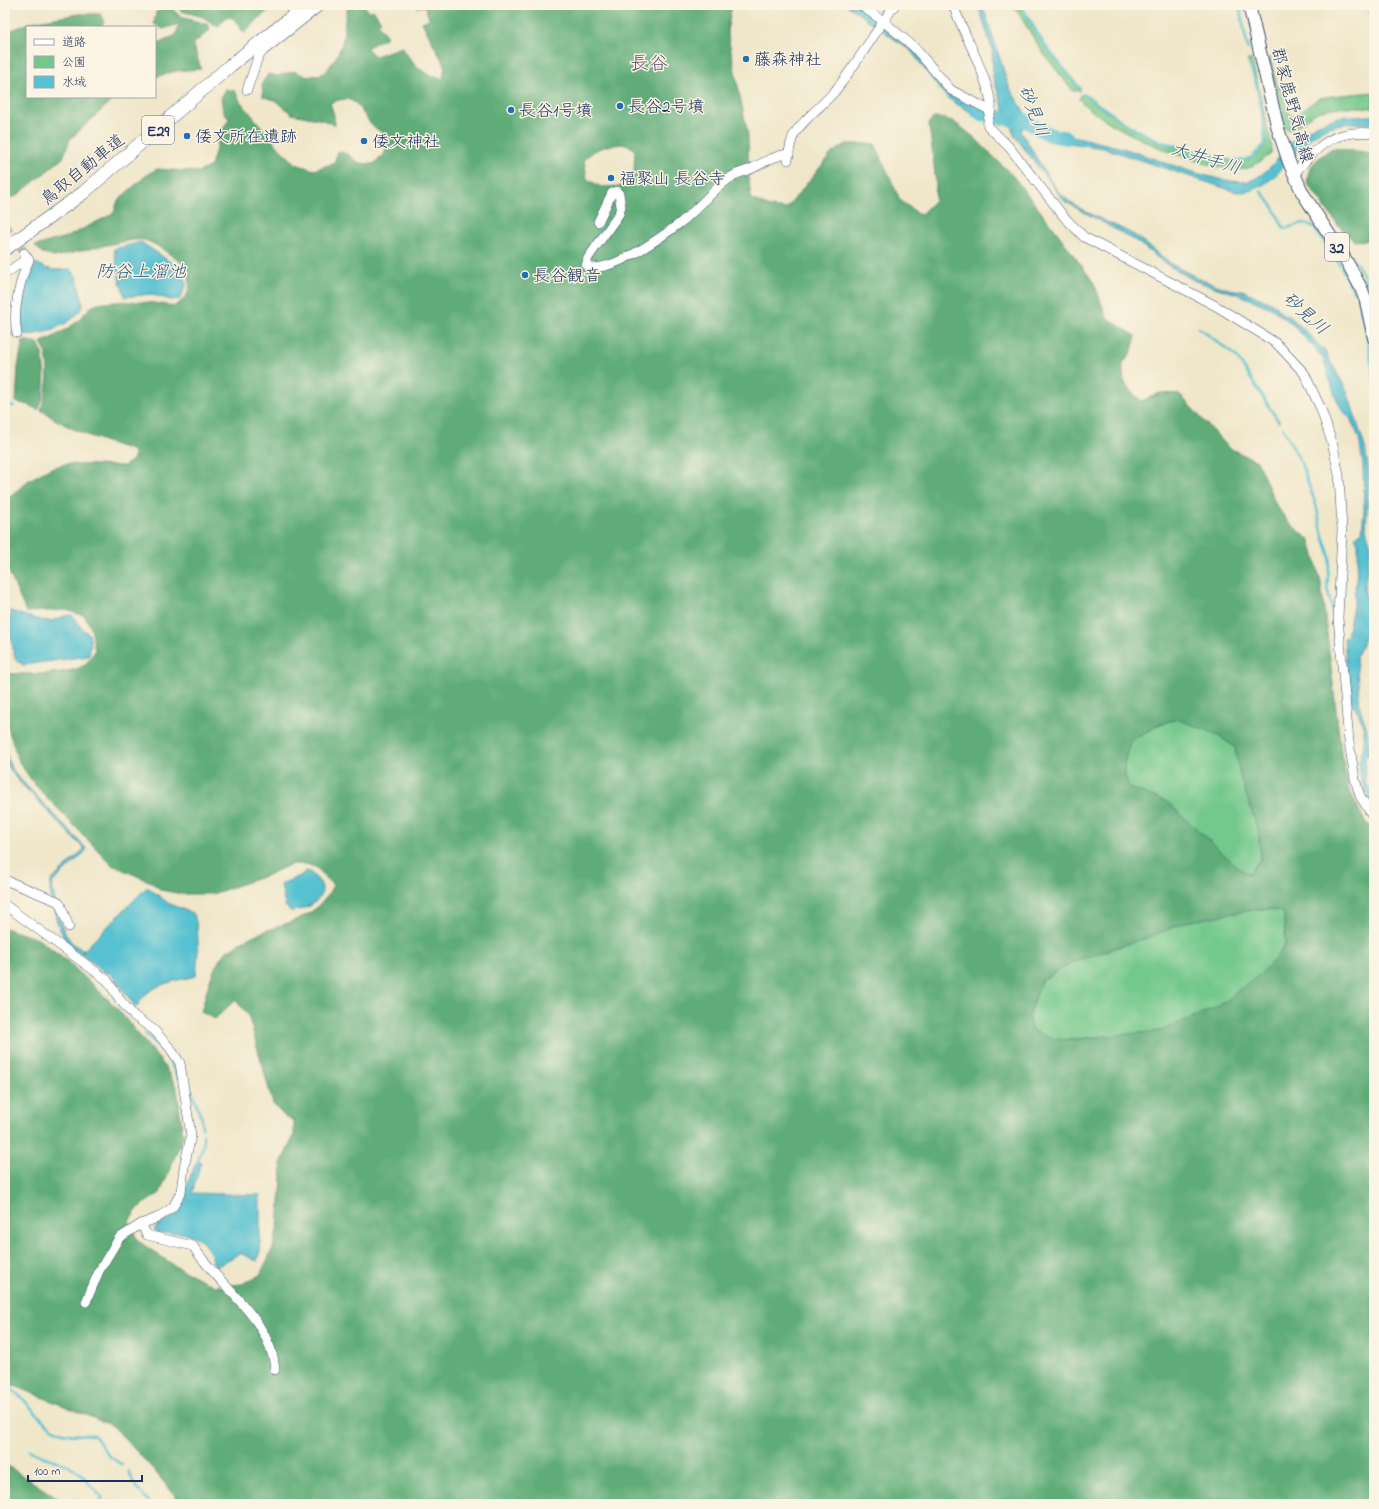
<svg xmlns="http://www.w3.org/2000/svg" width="1379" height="1509" viewBox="0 0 1379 1509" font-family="'Indie Flower','Klee One',sans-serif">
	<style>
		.green { fill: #73c88c; stroke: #477c75 }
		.forest { fill: #5eac78; stroke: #3c6e6b; fill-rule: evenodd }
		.water { fill: #56c1d0; stroke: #387897 }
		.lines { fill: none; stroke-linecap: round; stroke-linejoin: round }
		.stream { stroke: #56c1d0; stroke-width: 2.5 }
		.river { stroke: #56c1d0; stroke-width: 14 }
		.minor-tunnel { stroke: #c5c2b4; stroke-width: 9; stroke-dasharray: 9 4.5; stroke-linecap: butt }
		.minor-casing { stroke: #3b4b6e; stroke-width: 10 }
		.major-casing { stroke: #3b4b6e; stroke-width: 14 }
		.highway-casing { stroke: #3b4b6e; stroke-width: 14 }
		.minor { stroke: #fff; stroke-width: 9 }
		.major { stroke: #fff; stroke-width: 12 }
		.highway { stroke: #fff; stroke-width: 13 }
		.poi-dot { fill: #1f6fb2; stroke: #fcf5e5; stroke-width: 1.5 }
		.labels { text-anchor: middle; stroke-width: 3; stroke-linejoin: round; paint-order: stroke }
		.shield { fill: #fcf5e5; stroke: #5e6a86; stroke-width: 1 }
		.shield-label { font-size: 16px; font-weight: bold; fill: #1b2f5e }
		.poi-label { font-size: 17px; fill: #1b2f5e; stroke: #fcf5e5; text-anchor: start }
		.street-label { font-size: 17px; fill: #1b2f5e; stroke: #fcf5e5 }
		.water-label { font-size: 18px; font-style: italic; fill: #2d5b80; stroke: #fcf5e5 }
		.quarter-label { font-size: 19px; fill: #625971; stroke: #fcf5e5 }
	</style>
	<rect width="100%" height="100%" fill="#fcf5e5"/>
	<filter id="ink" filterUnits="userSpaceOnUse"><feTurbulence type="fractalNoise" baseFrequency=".025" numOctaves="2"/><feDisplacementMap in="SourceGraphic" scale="8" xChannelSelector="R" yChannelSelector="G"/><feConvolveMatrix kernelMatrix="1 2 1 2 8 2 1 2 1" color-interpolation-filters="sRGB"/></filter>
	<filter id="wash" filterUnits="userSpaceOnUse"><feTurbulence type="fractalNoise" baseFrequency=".012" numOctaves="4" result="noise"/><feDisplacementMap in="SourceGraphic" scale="16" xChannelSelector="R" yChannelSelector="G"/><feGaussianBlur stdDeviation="0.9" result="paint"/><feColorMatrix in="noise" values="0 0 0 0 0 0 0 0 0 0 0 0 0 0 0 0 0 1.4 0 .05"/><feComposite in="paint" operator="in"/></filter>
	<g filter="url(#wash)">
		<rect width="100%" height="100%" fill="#f0e7ca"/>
		<g class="green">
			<polygon points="1013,5 1020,5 1044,45 1081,91 1073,91 1043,53"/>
			<path d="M 1268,57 L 1270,58 L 1277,86 L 1280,86 L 1288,113 L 1290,113 L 1292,117 L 1319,98 L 1332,96 L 1374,92 L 1374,108 C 1354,107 1333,104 1314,114 C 1306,119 1299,126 1291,130 L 1284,128 Z"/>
			<path d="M 1247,60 L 1252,60 L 1272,147 L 1271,154 C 1263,159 1254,167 1245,169 C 1209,174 1101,127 1079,99 L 1080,95 L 1083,94 L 1117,119 L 1162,142 L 1230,161 L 1248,160 L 1261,151 L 1266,143 L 1263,114 L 1254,75 Z"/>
			<path d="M 1177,719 L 1214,733 L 1235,747 L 1240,776 L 1259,833 L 1260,859 L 1249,874 L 1241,870 L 1167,802 L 1130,788 C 1120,768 1124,761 1131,740 L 1160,724 Z"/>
			<polygon points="1257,909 1270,909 1284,913 1285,944 1277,957 1259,975 1219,1006 1161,1031 1066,1040 1051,1038 1030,1030 1029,1016 1041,981 1074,961 1152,936 1185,922"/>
		</g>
		<g class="forest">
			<path d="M 167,5 L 171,5 C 176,19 195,20 207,24 L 210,30 L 193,44 L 201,69 L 176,71 L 155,77 L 155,45 L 176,35 L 179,24 L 163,29 L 154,24 L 156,12 Z"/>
			<path d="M 175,5 L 276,5 L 260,17 L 245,33 C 238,29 238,16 226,17 L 218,27 L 203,17 L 181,11 Z"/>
			<path d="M 349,5 L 364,5 L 369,12 L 373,10 L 381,21 L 378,24 L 387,37 L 366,48 L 375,56 L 402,47 C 415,67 420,73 443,79 L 445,66 L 422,22 L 429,19 L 425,6 L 416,7 L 415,5 L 732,5 L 727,31 L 748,136 L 749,180 L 751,199 L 770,207 L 786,209 L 832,153 L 846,144 L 875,144 L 900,200 L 920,215 L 935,200 L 936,183 L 929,124 L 931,120 L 936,117 L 953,121 L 975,138 L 1013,176 L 1059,235 L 1094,283 L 1107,318 L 1136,336 L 1131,354 L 1123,363 C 1122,384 1126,388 1142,401 L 1160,393 L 1179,394 L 1229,448 L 1257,461 L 1276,505 L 1289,523 L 1310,540 L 1321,583 L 1341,751 L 1348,787 L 1365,822 L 1374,829 L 1374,1504 L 182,1504 L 153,1469 L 113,1426 L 5,1382 L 5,928 L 38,939 L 64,958 L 115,1006 L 163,1064 L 177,1088 L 183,1137 L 160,1193 L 140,1206 L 129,1221 L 138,1241 L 178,1268 L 215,1286 L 242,1284 L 260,1275 L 273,1248 L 278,1225 L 282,1179 L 281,1163 L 294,1136 L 294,1120 L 286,1118 L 273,1104 L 248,1014 L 235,1000 L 215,1019 L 201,1012 C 206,994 211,970 223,955 C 226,951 231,949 235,946 C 268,922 316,927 333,885 L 316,867 L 306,864 L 291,864 L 268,875 L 212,894 L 182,894 L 161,890 L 151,882 L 112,865 L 35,785 L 19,762 L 5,719 L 5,673 C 22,675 73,675 86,664 C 89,660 92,655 95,651 L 91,628 L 85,616 L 66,610 L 26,612 L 5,563 L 5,501 L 29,480 L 51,468 L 66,464 L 124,466 L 134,459 L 134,451 C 101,440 69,431 41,410 C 48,390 52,361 41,342 C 51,340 70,327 78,321 C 83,317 86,310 91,307 C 101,299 160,301 173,307 C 186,299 191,293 189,278 C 189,268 181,262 173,257 C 164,250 155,243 144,240 C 133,237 70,254 54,257 L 42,253 L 35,246 L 69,236 L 114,213 L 118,200 L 148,174 L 157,169 L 199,172 L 211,166 L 220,134 L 229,119 L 223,111 L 221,98 L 226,89 L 235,91 L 240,101 L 280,149 L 296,164 L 314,170 L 334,163 L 338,151 L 347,154 L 359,163 L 373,164 L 384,155 L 389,137 C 384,133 375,129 371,124 C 357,107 356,92 330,103 L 334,115 L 335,125 L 323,120 L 292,114 L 275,100 L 263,97 L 262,84 L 268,74 L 278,76 L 294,71 L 308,77 L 325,73 C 332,63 341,52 343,39 C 345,27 344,16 349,5 ZM 627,144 L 635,150 L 634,173 L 627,186 L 601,187 L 587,179 L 584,160 C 597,146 609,145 627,144 ZM 1177,719 L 1214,733 L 1235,747 L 1240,776 L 1259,833 L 1260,860 L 1249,874 L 1241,870 L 1167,802 L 1130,788 C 1120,768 1124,761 1131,740 L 1160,724 ZM 1257,909 L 1270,909 L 1284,913 L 1285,944 L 1277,957 L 1259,975 L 1219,1006 L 1161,1031 L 1066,1040 L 1051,1038 L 1031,1030 L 1029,1016 L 1041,981 L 1074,961 L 1152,936 L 1185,922 Z"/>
			<polygon points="79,14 100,14 105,20 101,27 27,27 27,97 120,97 108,104 70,139 63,158 15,197 5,197 5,33 31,22"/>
			<path d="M 1332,148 L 1366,152 L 1374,157 L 1374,240 L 1354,241 L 1339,226 L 1307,183 C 1308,163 1318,159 1332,148 Z"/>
			<path d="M 23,340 L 38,343 C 46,356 47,397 38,410 L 28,405 L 16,402 L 18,367 Z"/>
			<polygon points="5,1464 66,1504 5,1504"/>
		</g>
		<g class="water">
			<polygon points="847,5 857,5 921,57 949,92 986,111 983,119 953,102 941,91 911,51"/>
			<path d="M 978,5 L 983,6 L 1009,87 L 1034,128 L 1023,126 L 1021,132 C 1035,153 1045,177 1062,195 C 1079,212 1113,223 1134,235 C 1146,242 1155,253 1167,261 C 1181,271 1227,293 1242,290 L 1275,305 L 1281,313 L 1290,317 L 1312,338 L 1324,350 L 1347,391 L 1365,447 L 1369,473 L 1366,529 L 1371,546 L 1364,588 C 1369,607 1368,639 1356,657 L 1360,708 L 1367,730 L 1370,752 L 1370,755 L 1366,755 L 1365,758 L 1365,782 L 1374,792 L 1374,801 L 1371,800 L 1361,780 L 1359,762 L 1364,744 L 1364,731 L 1361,719 L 1349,697 L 1344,638 L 1347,636 L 1354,601 L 1358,558 L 1358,544 L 1355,536 L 1362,533 L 1364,510 L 1363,465 L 1359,438 L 1350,418 L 1343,411 L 1335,396 L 1323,358 L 1316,350 L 1291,323 L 1271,308 L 1243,296 L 1195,281 L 1166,264 L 1136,241 L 1064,201 L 1014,135 L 1006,110 L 1004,111 L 993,77 L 992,49 Z"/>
			<path d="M 1344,116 L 1374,116 L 1374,124 C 1358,123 1341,122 1326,128 C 1292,143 1278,194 1236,192 L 1104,148 L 1047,140 L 1050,131 C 1072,136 1095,141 1118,147 C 1146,154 1228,190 1252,180 C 1268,173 1278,158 1289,145 C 1305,128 1323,121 1344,116 Z"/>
			<polygon points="141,242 184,271 186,285 180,299 171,300 150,294 125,297 119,279 114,249"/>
			<path d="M 37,263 L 45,268 L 55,270 L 71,269 L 77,278 L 83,304 C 78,323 41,337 23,334 L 20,329 C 22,312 22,272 37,263 Z"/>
			<path d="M 11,611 C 20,614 42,622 51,621 C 58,619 64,615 72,615 L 82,629 L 89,634 L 91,644 L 89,656 L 23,665 L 15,659 L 9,627 Z"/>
			<path d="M 5,749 L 10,765 L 16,775 L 86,848 L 86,851 L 53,882 L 52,886 C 56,905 62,946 84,949 L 81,954 C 76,951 69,947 66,942 C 59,931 45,890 52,880 L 84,849 L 16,778 L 8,766 Z"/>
			<path d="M 306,871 L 310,872 C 314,876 321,882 322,887 C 323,903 304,910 291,911 L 285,906 L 281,884 L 300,876 Z"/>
			<path d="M 146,888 L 149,888 L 168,903 L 194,914 C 200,934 198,955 196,976 C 176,981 146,984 137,1007 L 135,1006 L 110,973 L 104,972 L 82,954 L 85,949 Z"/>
			<path d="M 197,1161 L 201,1162 L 192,1193 L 260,1195 L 260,1251 L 257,1261 L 240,1253 L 216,1267 C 212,1263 213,1257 210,1253 C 198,1230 181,1232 158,1234 L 154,1230 L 158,1225 L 172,1217 L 182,1207 L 185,1189 Z"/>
		</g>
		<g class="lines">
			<g class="stream">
				<polyline points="1021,5 1044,44 1080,88"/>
				<polyline points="1239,5 1248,49"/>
				<polyline points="1369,5 1373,26"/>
				<polyline points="1374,35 1374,36"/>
				<path d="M 1084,94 L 1134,129 L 1162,142 L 1188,149 L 1230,160 L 1241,161 L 1252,157 L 1265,144 C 1263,118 1261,89 1249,65"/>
				<polyline points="1261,191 1274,208 1284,229 1303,223 1313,226 1340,265"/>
				<path d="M 1350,259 C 1361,263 1370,290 1372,301"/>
				<polyline points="1341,267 1354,292"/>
				<polyline points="1357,298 1366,330 1374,378"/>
				<polyline points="1199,328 1236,356 1279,422"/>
				<polyline points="5,338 13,334"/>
				<polyline points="5,406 14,406"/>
				<polyline points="1283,428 1301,463 1316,505 1323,536 1330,557 1327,588 1334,617"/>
				<polyline points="1334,622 1336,649"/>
				<polyline points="145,1033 165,1053 178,1078"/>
				<polyline points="191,1089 202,1119 202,1128"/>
				<polyline points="197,1163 203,1146 203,1135"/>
				<path d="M 5,1387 C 27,1394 37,1424 63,1433 C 74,1436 84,1434 94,1435 L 109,1456 L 122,1465"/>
				<path d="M 29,1450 C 42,1458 59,1460 73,1468 C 85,1475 91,1488 102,1497 L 101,1504"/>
				<polyline points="128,1471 136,1487 151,1504"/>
			</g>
			<g class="river">
				<polyline points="977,111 982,114 1015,120"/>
				<polyline points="1017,116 1050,135 1067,138"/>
			</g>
		</g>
	</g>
	<g filter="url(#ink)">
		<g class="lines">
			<polyline class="minor-tunnel" points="5,225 23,251"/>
			<defs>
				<g id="minor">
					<polyline points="860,5 883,21 914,47 951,90 991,111"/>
					<path d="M 953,5 C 965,37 984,68 991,103 C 993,111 986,118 988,126 L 1009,147 L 1065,218 L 1084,237 L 1216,306 L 1260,333 L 1277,344 L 1304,373 L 1321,409 L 1333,446 L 1339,475 L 1342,530 L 1338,618 L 1349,742 L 1355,779 L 1360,796 L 1374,818"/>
					<polyline points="247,90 258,57 263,51 321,5"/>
					<path d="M 788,160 C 789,151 790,141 795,133 C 804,119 823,105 835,91 C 857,64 874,33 895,5"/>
					<path d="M 1294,174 C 1319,145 1332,129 1374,133"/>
					<path d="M 598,222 L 612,193 L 616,191 L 619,194 L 621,206 L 619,214 L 588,258 L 586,266 C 608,276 663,236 680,223 C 697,210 716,186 733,176 C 739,172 747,171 753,168 C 765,162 775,155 789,154"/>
					<polyline points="5,274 22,262 26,256 24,253"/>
					<path d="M 17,333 C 12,313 20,279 29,260 L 26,256"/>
					<polyline points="5,880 57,901 60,904 69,927"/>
					<polyline points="5,905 107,980 120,1000 134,1016 154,1030 170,1048 180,1063 191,1136 184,1167 181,1192 173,1207 157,1218 141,1224 119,1238 99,1271 86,1302"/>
					<path d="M 141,1224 L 147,1235 L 193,1246 C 219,1287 272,1319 275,1370"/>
				</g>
				<polyline id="major" points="1249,5 1278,129 1289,162 1302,192 1347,262 1361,288 1366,301 1374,338"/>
				<polyline id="highway" points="5,249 83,193 231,65 307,5"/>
			</defs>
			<use href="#minor" class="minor-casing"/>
			<use href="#major" class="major-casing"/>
			<use href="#highway" class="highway-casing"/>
			<use href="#minor" class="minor"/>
			<use href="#major" class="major"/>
			<use href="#highway" class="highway"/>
		</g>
	</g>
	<g class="poi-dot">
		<circle cx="746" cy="59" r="4"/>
		<circle cx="620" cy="106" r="4"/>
		<circle cx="511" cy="110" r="4"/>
		<circle cx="187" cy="136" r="4"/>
		<circle cx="364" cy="141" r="4"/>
		<circle cx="611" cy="178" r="4"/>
		<circle cx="525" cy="275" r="4"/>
	</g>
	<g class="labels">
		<g class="shield">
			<rect x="142" y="116" width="32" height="28" rx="3"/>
			<rect x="1325" y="233" width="24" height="28" rx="3"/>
		</g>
		<g class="shield-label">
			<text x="158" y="136">E29</text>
			<text x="1337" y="253">32</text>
		</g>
		<g class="poi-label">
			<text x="754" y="65">藤森神社</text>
			<text x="628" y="112">長谷2号墳</text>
			<text x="519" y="116">長谷1号墳</text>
			<text x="195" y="142">倭文所在遺跡</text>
			<text x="372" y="147">倭文神社</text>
			<text x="619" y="184">福聚山 長谷寺</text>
			<text x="533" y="281">長谷観音</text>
		</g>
		<g class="street-label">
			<text transform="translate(1293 105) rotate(75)" y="6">郡家鹿野気高線</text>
			<text transform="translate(82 169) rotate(-39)" y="6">鳥取自動車道</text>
		</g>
		<g class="water-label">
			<text transform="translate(1034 111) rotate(69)" y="6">砂見川</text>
			<text transform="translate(1206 158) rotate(17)" y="6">大井手川</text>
			<text x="141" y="277">防谷上溜池</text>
			<text transform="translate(1306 313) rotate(42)" y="6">砂見川</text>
		</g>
		<g class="quarter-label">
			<text x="649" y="69">長谷</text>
		</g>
	</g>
	<rect width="1379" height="1509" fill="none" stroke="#fcf5e5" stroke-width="20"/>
	<rect x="26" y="26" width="130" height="72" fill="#fcf5e5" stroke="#a2a6af"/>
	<rect x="34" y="39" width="20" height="6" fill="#ffffff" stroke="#a2a6af"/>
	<text x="62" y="46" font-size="12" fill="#1b2f5e">道路</text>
	<rect x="34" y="56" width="20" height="12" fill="#73c88c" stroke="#a2a6af"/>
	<text x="62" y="66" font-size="12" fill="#1b2f5e">公園</text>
	<rect x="34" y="76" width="20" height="12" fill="#56c1d0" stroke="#a2a6af"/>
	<text x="62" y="86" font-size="12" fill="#1b2f5e">水域</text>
	<path d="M28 1475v6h114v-6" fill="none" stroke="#1b2f5e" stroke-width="2"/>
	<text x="34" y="1475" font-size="12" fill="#1b2f5e" stroke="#fcf5e5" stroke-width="3" paint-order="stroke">100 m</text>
</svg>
